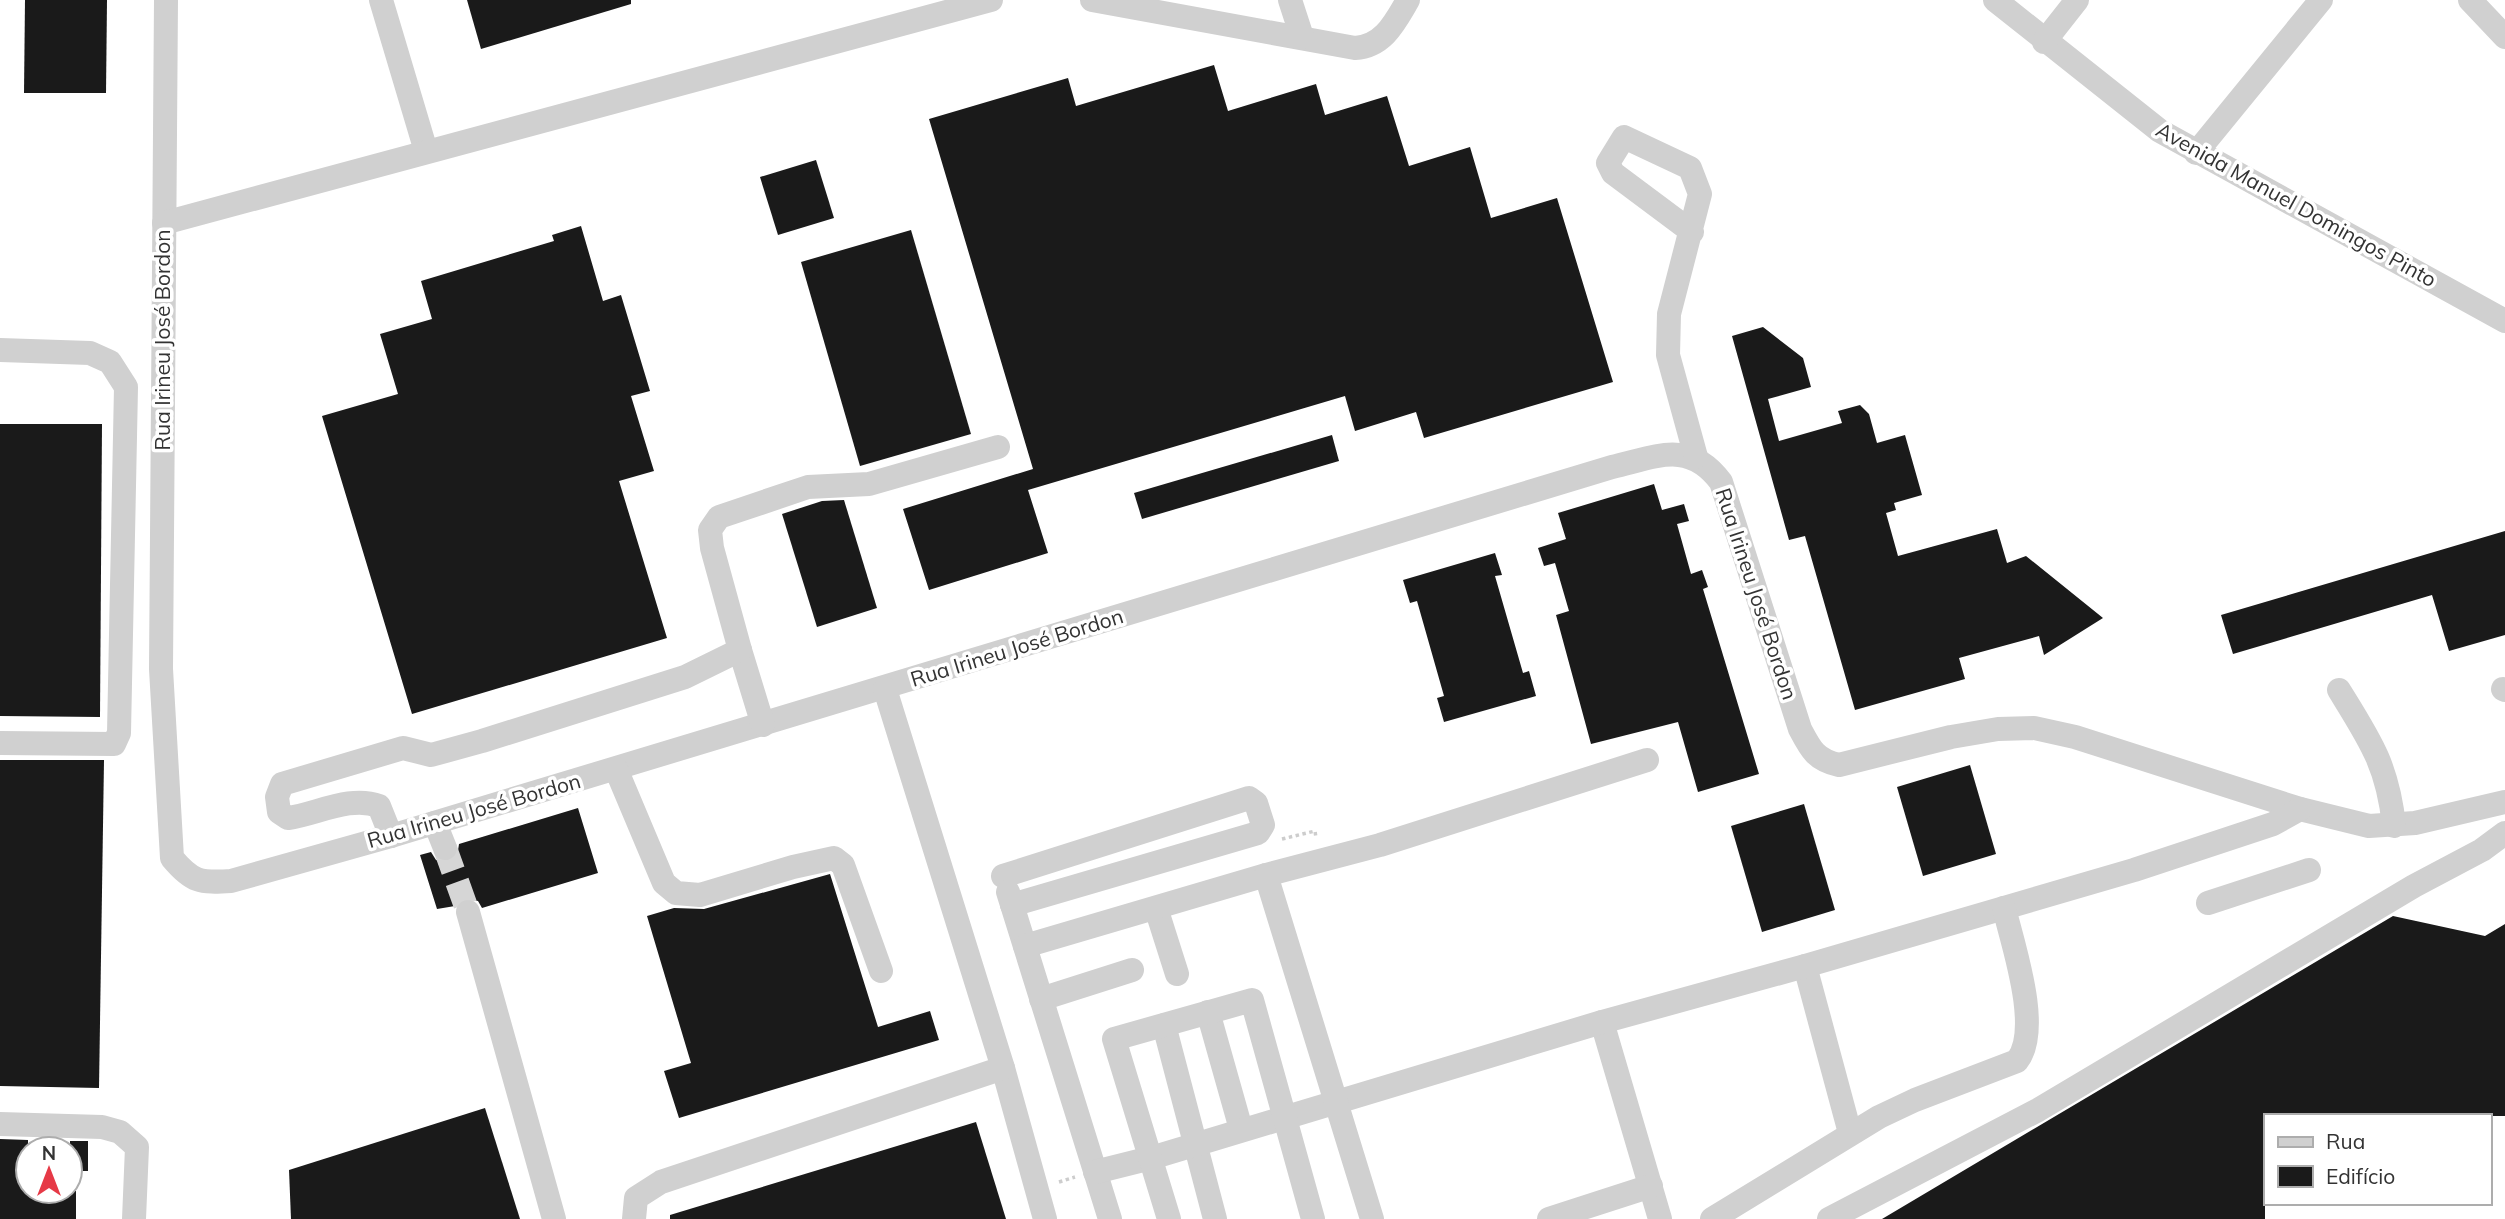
<svg xmlns="http://www.w3.org/2000/svg" width="2505" height="1219" viewBox="0 0 2505 1219" font-family="Mulish,sans-serif">
	<style>
		.building { fill: #1a1a1a }
		.lines { fill: none; stroke-linecap: round; stroke-linejoin: round }
		.minor-tunnel { stroke: #d6d6d6; stroke-width: 24; stroke-dasharray: 24 12; stroke-linecap: butt }
		.path { stroke: #cdcdcd; stroke-width: 3.5; stroke-dasharray: 3.5 3.5; stroke-linecap: butt }
		.minor { stroke: #d0d0d0; stroke-width: 24 }
		.labels { text-anchor: middle; stroke-width: 7; stroke-linejoin: round; paint-order: stroke }
		.street-label { font-size: 21px; fill: #333; stroke: #fff }
	</style>
	<rect width="100%" height="100%" fill="#fff"/>
	<g class="building">
		<polygon points="25,0 107,0 106,93 24,93"/>
		<polygon points="467,0 631,0 631,4 481,49"/>
		<polygon points="1214,65 1228,111 1316,84 1325,115 1387,96 1409,166 1470,147 1491,218 1557,198 1613,382 1424,438 1416,412 1355,431 1345,396 1028,490 1048,553 929,590 903,509 1033,469 929,119 1068,78 1076,106"/>
		<polygon points="816,160 834,218 778,235 760,177"/>
		<polygon points="581,226 603,301 621,295 650,391 631,396 654,471 619,481 667,638 412,714 322,416 398,394 380,334 432,319 421,281 554,241 552,235"/>
		<polygon points="911,230 971,434 860,466 801,262"/>
		<polygon points="1763,327 1803,358 1811,387 1768,399 1779,441 1842,423 1838,411 1860,405 1869,414 1877,443 1905,435 1922,495 1894,503 1896,510 1886,513 1898,556 1997,529 2007,563 2026,556 2103,618 2044,655 2039,636 1959,658 1965,679 1855,710 1805,536 1789,540 1732,336"/>
		<polygon points="0,424 102,424 100,717 0,716"/>
		<polygon points="1332,435 1339,461 1142,519 1134,493"/>
		<polygon points="1654,484 1662,510 1684,504 1689,521 1677,524 1691,574 1702,570 1708,587 1703,589 1759,774 1698,792 1678,722 1591,744 1556,615 1569,611 1555,563 1544,566 1538,548 1566,539 1558,513"/>
		<polygon points="844,500 877,608 817,627 782,514 822,501"/>
		<polygon points="2505,531 2505,635 2449,651 2432,595 2233,654 2221,615"/>
		<polygon points="1495,553 1502,575 1495,576 1523,673 1529,671 1536,696 1444,722 1437,698 1444,696 1417,601 1410,603 1403,580"/>
		<polygon points="0,760 104,760 99,1088 0,1086"/>
		<polygon points="1970,765 1996,854 1923,876 1897,787"/>
		<polygon points="1804,804 1835,910 1762,932 1731,826"/>
		<polygon points="578,808 598,873 482,908 478,901 465,898 455,906 437,909 420,855 431,852 436,860 450,862 457,857 459,844"/>
		<polygon points="830,874 878,1027 930,1011 939,1040 679,1118 664,1071 691,1063 647,916 674,908 704,909"/>
		<polygon points="2393,916 2485,936 2505,924 2505,1116 2265,1116 2265,1219 1882,1219"/>
		<polygon points="485,1108 520,1219 291,1219 289,1170"/>
		<polygon points="976,1122 1006,1219 670,1219 670,1215"/>
		<polygon points="0,1139 28,1140 28,1191 76,1191 76,1219 0,1219"/>
		<rect x="70" y="1141" width="18" height="30"/>
	</g>
	<g class="lines">
		<polyline class="minor-tunnel" points="445,848 468,912"/>
		<g class="path">
			<polyline points="1282,839 1315,831 1316,838"/>
			<polyline points="1059,1182 1075,1177"/>
		</g>
		<g class="minor">
			<path d="M 166,0 L 161,669 L 172,858 C 192,882 200,883 231,881 L 391,836 L 1612,467 C 1656,457 1689,439 1721,482 L 1800,729 C 1811,750 1816,760 1839,765 L 1951,737 L 1998,729 L 2034,728 L 2075,737 L 2300,809 L 2369,826 L 2415,823 L 2505,802"/>
			<polyline points="381,0 426,151"/>
			<path d="M 1092,0 L 1355,48 C 1384,46 1395,22 1408,0"/>
			<polyline points="1290,0 1302,37"/>
			<polyline points="1995,0 2160,131 2505,321"/>
			<polyline points="2470,0 2505,37"/>
			<polyline points="2044,42 2077,0"/>
			<polyline points="2196,153 2321,0"/>
			<polyline points="164,223 991,0"/>
			<polyline points="1692,232 1613,173 1608,163 1624,137 1690,168 1700,194 1669,314 1668,355 1696,457"/>
			<polyline points="0,350 90,353 110,362 126,387 119,733 114,744 0,743"/>
			<polyline points="740,650 763,725"/>
			<polyline points="885,689 1003,1068 1045,1219"/>
			<polyline points="2503,689 2505,690"/>
			<path d="M 2339,690 C 2370,740 2388,766 2394,826"/>
			<polyline points="616,769 664,883 676,893 700,895 793,867 834,858 843,865 881,971"/>
			<polyline points="435,823 445,848"/>
			<path d="M 391,836 L 379,806 C 350,795 317,814 288,818 L 279,812 L 277,797 L 282,784 L 403,748 L 431,755 L 482,741 L 685,677 L 740,650 L 712,548 L 710,530 L 719,517 L 808,487 L 869,484 L 998,447"/>
			<polyline points="1003,876 1249,798 1256,803 1263,825 1258,833 1012,905"/>
			<polyline points="1008,892 1110,1219"/>
			<polyline points="2208,903 2309,870"/>
			<polyline points="1156,908 1177,974"/>
			<polyline points="468,912 554,1219"/>
			<polyline points="1025,946 1266,875"/>
			<polyline points="1805,966 1850,1133"/>
			<polyline points="1041,999 1132,970"/>
			<polyline points="1208,1012 1241,1129"/>
			<polyline points="1602,1022 1660,1219"/>
			<polyline points="1164,1025 1215,1219"/>
			<polyline points="0,1124 102,1127 120,1132 137,1147 134,1219"/>
			<polyline points="1095,1172 1151,1158 1602,1022 1805,966 2134,870 2273,824 2300,809"/>
			<polyline points="634,1219 636,1198 661,1182 1003,1068"/>
			<polyline points="1169,1219 1114,1039 1252,1000 1313,1219"/>
			<polyline points="1372,1219 1266,875 1380,845 1647,760"/>
			<polyline points="1549,1219 1651,1186"/>
			<path d="M 1712,1219 L 1879,1117 L 1915,1100 L 2017,1061 C 2042,1030 2013,945 2004,908"/>
			<polyline points="1829,1219 2038,1110 2414,886 2482,850 2505,833"/>
		</g>
	</g>
	<g class="labels">
		<g class="street-label">
			<text transform="translate(2296 205) rotate(29)" y="7">Avenida Manuel Domingos Pinto</text>
			<text transform="translate(163 340) rotate(-90)" y="7">Rua Irineu José Bordon</text>
			<text transform="translate(1756 594) rotate(72)" y="7">Rua Irineu José Bordon</text>
			<text transform="translate(1017 648) rotate(-17)" y="7">Rua Irineu José Bordon</text>
			<text transform="translate(474 811) rotate(-16)" y="7">Rua Irineu José Bordon</text>
		</g>
	</g>
	<rect x="2264" y="1114" width="228" height="91" fill="#ffffff" stroke="#adadad" stroke-width="2"/>
	<rect x="2278" y="1137" width="35" height="10" fill="#d0d0d0" stroke="#adadad" stroke-width="2"/>
	<text x="2326" y="1149" font-size="21" fill="#333333">Rua</text>
	<rect x="2278" y="1166" width="35" height="21" fill="#1a1a1a" stroke="#adadad" stroke-width="2"/>
	<text x="2326" y="1184" font-size="21" fill="#333333">Edifício</text>
	<g transform="translate(49 1170)"><circle r="33" fill="#ffffff" stroke="#adadad" stroke-width="2"/>
	<path d="M0-5L12 26L0 18L-12 26Z" fill="#e63946"/>
	<text y="-10" font-size="19" font-weight="bold" text-anchor="middle" fill="#333333">N</text>
	</g>
</svg>
